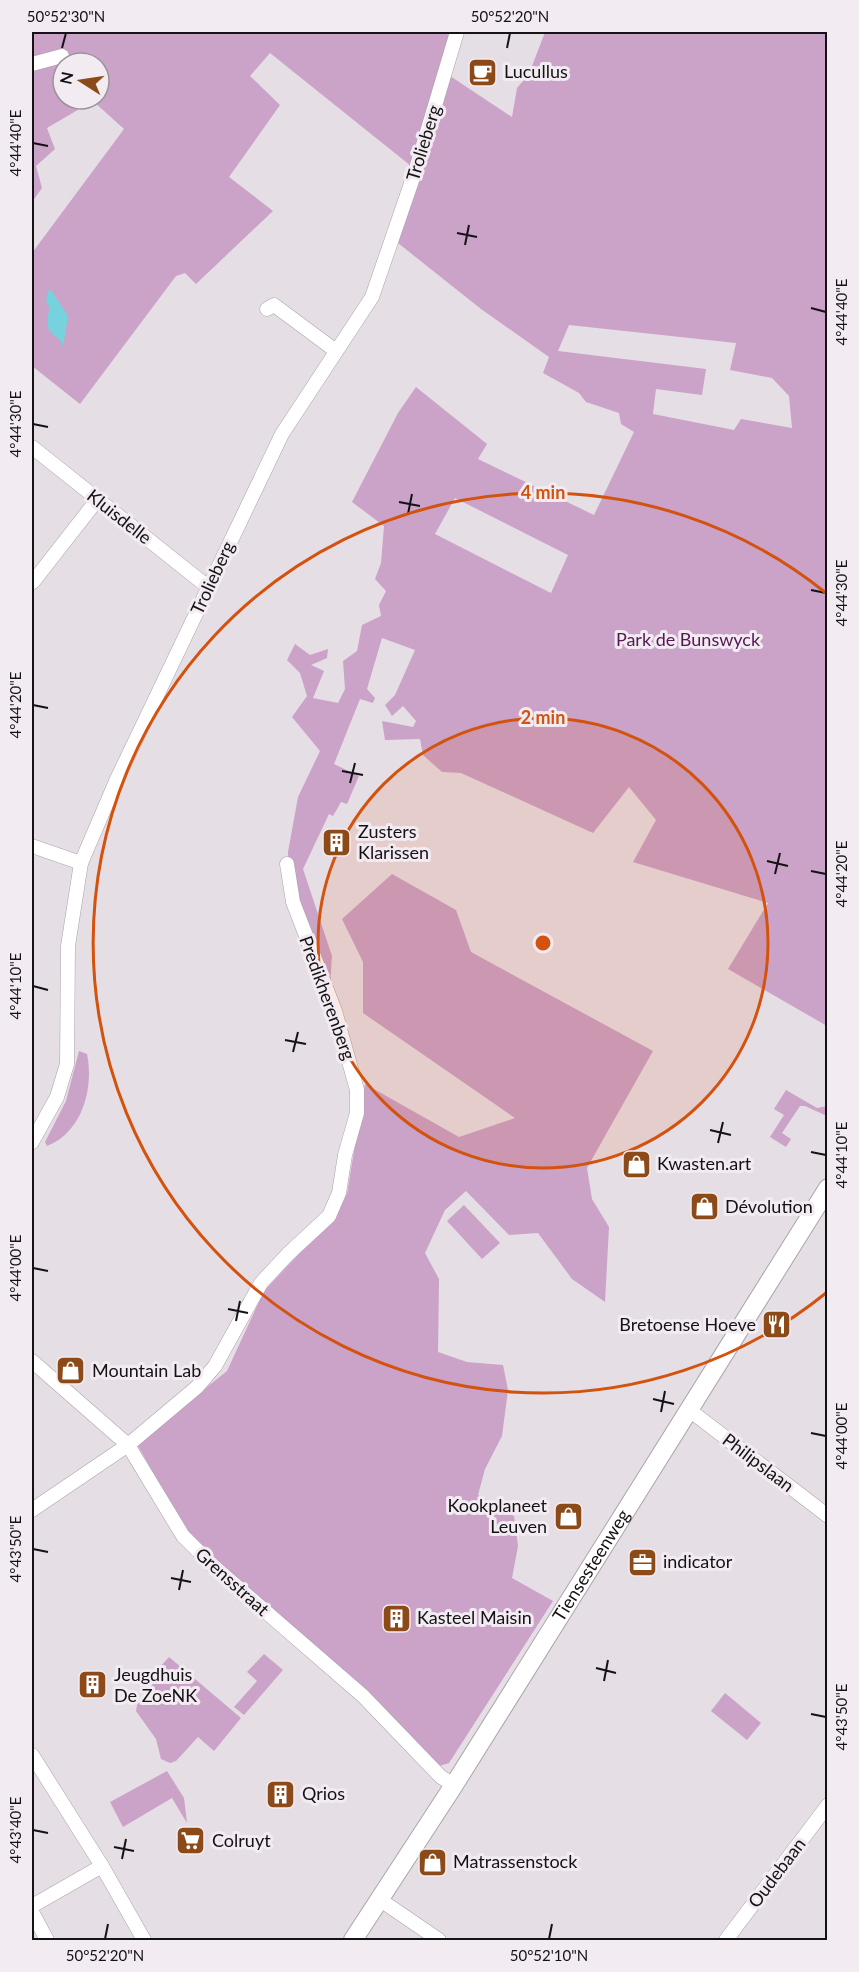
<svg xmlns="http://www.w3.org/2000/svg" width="859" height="1972" viewBox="0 0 859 1972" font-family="Lato,sans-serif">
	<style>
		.green { fill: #cba2c8; fill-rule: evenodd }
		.water { fill: #76d3dd }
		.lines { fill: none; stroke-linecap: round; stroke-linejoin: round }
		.minor-casing { stroke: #aca4ab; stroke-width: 15 }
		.major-casing { stroke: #aca4ab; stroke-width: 20 }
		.minor { stroke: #fff; stroke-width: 14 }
		.major { stroke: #fff; stroke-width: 18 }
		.ticks { fill: none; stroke: #141214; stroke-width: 2 }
		.ring { fill: none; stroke: #d3520d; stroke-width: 3 }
		.labels { text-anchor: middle; stroke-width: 6; stroke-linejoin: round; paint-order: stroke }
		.poi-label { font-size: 18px; fill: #141214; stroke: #f3ebf2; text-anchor: start }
		.street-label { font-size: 18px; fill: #141214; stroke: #f3ebf2 }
		.park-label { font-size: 18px; fill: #561855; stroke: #f3ebf2 }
		.centre { fill: #d3520d; stroke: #f3ebf2; stroke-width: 3 }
		.ring-label { font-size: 18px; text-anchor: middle; font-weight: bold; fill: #d3520d; stroke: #f3ebf2; stroke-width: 6; stroke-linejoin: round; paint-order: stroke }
		.neatline { fill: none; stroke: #141214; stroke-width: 2 }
		.ticks-label { font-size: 15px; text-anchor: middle; fill: #141214 }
	</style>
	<rect width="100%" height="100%" fill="#e6dee5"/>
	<g class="green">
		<path d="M 32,32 L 445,32 L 452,38 L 450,76 L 512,117 L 517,88 L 529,74 L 545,32 L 827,32 L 827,1026 L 728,969 L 768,903 L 633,862 L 656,820 L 629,787 L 593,833 L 461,773 L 442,772 L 423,755 L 420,739 L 385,740 L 382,721 L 413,727 L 416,721 L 403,706 L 392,716 L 385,705 L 395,695 L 415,650 L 382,638 L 367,689 L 375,698 L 373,703 L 360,699 L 334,764 L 359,776 L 347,804 L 341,802 L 333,816 L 329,814 L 303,869 L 332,956 L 330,986 L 289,879 L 288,852 L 298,797 L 320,751 L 292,717 L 307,696 L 300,673 L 287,660 L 295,644 L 310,655 L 328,649 L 327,658 L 311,665 L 324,671 L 313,698 L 338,703 L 345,689 L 343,661 L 357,651 L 362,625 L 381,616 L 379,605 L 386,591 L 375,579 L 381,563 L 384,526 L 352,502 L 398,413 L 416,387 L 487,444 L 478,459 L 594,515 L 634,432 L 621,424 L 619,413 L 586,402 L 579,393 L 543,373 L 549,357 L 481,309 L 398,243 L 411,166 L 270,53 L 250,76 L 280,105 L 229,177 L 273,211 L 196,284 L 185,273 L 176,276 L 80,404 L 32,366 L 32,253 L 124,129 L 93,101 L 47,128 L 55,149 L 36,166 L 42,188 L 32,202 ZM 63,63 L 99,63 L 99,99 L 63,99 ZM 569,325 L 736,343 L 730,370 L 772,378 L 789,396 L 792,428 L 741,419 L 734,430 L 653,414 L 656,389 L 702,395 L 706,369 L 558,351 ZM 455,498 L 568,555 L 551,593 L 435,534 Z"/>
		<polygon points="392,874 456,910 471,952 653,1051 587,1168 592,1199 609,1227 605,1302 572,1279 538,1233 509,1235 466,1191 445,1210 425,1253 439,1279 438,1352 467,1362 503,1365 508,1390 502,1436 485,1469 478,1495 514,1516 518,1546 512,1578 553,1601 449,1763 439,1766 187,1532 138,1446 141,1440 227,1371 264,1291 330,1221 347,1194 365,1084 459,1137 515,1118 363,1013 363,962 342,919"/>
		<path d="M 79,1051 L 87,1054 C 94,1087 83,1132 47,1146 L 45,1142 L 66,1101 Z"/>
		<polygon points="786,1090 817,1108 828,1106 827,1116 805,1106 800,1106 782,1133 791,1139 786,1147 770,1137 784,1115 774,1109"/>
		<polygon points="464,1205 500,1243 482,1259 447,1221"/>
		<polygon points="264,1654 283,1670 244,1715 234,1707 257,1681 247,1672"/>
		<polygon points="169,1657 241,1718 214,1751 198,1737 176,1761 170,1763 161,1759 156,1739 136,1711 137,1705 155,1681 151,1677"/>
		<polygon points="725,1693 761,1723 747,1740 711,1711"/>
		<polygon points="167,1771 184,1798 187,1823 172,1798 123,1827 110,1802"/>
	</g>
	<polygon class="water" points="51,290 68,316 63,347 60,340 49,331 47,318 50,308 46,301 48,291"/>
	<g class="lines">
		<defs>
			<g id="minor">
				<polyline points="32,64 62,56"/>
				<polyline points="267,309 274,305 336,351"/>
				<polyline points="32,447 208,587"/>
				<polyline points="33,582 97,500"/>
				<polyline points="32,846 81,863"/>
				<polyline points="32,1142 57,1097 67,1064 68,946 81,863 117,779 282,434 372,297 416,169 457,32"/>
				<polyline points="32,1361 128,1445 183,1536 212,1565 363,1696 441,1777 454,1785"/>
				<polyline points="688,1409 828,1516"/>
				<polyline points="32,1510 128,1445 197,1387 215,1366 261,1283 288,1254 329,1216 339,1193 345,1155 357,1113 357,1090 335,1011 293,902 287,864"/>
				<polyline points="32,1755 102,1866 144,1940"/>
				<polyline points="379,1899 439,1940"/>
				<polyline points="32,1906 102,1866"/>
				<polyline points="32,1912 47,1940"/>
				<polyline points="726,1940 828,1805"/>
			</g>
			<g id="major">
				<path id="s1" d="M 353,1940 L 454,1785 L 828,1188"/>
			</g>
		</defs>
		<use href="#minor" class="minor-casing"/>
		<use href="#major" class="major-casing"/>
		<use href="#minor" class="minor"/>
		<use href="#major" class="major"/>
	</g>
	<path class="ticks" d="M 62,48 L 66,33M 507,48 L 510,33M 33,143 L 48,146M 457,233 L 477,237M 465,245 L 469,225M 811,308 L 826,312M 33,424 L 48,427M 399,502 L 420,506M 408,514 L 412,494M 811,590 L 826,593M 33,705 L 48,708M 342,771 L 363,775M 350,783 L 355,763M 767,861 L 788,866M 811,871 L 826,874M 775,874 L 780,853M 33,986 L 48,990M 285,1040 L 306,1044M 293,1052 L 298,1032M 710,1130 L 731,1135M 718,1143 L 723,1122M 811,1152 L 826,1155M 33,1268 L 48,1271M 228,1309 L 248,1313M 236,1321 L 240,1301M 653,1399 L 674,1404M 661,1412 L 665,1391M 811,1433 L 826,1436M 33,1549 L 48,1552M 171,1578 L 191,1582M 179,1590 L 183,1570M 596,1668 L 616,1673M 604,1681 L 608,1660M 811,1714 L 826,1717M 33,1830 L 48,1833M 114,1847 L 134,1851M 122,1859 L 126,1839M 105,1939 L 108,1924M 549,1939 L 552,1924"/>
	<circle cx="543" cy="943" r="225" fill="#d3520d" fill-opacity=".12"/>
	<g class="ring">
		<circle cx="543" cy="943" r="225"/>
		<path d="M826 1293A450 450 0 1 1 826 593"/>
	</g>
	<defs>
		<symbol id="cafe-square" viewBox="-11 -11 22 22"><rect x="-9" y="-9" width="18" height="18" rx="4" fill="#8c4a19" stroke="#f3ebf2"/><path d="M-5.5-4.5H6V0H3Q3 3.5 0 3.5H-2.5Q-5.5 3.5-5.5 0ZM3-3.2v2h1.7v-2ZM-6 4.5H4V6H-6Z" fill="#fff"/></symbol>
		<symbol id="building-square" viewBox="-11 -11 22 22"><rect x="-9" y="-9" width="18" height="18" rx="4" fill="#8c4a19" stroke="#f3ebf2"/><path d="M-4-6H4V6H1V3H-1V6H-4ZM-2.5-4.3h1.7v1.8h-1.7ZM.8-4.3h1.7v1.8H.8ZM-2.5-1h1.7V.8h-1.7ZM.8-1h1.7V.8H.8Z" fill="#fff"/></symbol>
		<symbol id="shop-square" viewBox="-11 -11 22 22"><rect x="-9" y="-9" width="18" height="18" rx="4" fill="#8c4a19" stroke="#f3ebf2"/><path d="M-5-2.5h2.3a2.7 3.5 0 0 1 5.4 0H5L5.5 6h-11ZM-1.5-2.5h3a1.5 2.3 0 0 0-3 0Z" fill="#fff"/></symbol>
		<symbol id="restaurant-square" viewBox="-11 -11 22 22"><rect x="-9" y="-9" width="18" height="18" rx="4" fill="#8c4a19" stroke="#f3ebf2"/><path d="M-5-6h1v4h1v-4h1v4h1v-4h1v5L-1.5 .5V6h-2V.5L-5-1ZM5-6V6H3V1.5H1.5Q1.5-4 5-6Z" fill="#fff"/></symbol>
		<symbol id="office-square" viewBox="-11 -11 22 22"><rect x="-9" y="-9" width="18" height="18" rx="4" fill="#8c4a19" stroke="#f3ebf2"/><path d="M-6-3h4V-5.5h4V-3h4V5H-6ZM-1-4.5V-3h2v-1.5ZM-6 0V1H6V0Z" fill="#fff"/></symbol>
		<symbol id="supermarket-square" viewBox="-11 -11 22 22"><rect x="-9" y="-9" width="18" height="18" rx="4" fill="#8c4a19" stroke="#f3ebf2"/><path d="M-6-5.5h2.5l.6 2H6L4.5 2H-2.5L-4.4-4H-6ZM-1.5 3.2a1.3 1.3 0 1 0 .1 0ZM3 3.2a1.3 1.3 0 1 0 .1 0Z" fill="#fff"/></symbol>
	</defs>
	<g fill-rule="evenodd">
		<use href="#cafe-square" x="466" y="56" width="33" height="33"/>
		<use href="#building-square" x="320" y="826" width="33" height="33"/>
		<use href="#shop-square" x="620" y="1148" width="33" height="33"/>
		<use href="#shop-square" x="688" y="1190" width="33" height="33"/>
		<use href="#restaurant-square" x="760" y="1308" width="33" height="33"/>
		<use href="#shop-square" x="54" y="1354" width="33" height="33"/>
		<use href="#shop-square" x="552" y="1500" width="33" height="33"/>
		<use href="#office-square" x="626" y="1546" width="33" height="33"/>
		<use href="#building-square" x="380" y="1602" width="33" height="33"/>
		<use href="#building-square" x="76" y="1668" width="33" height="33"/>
		<use href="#building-square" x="264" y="1778" width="33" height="33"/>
		<use href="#supermarket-square" x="174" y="1824" width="33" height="33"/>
		<use href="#shop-square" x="416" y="1846" width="33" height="33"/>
	</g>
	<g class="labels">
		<g class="poi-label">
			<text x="504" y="78">Lucullus</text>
			<text x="358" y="838">Zusters<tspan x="358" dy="21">Klarissen</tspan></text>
			<text x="657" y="1170">Kwasten.art</text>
			<text x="725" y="1213">Dévolution</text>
			<text x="756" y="1331" text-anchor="end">Bretoense Hoeve</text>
			<text x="92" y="1377">Mountain Lab</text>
			<text x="547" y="1512" text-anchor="end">Kookplaneet<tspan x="547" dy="21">Leuven</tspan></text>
			<text x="663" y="1568">indicator</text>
			<text x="417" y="1624">Kasteel Maisin</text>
			<text x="114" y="1681">Jeugdhuis<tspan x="114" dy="21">De ZoeNK</tspan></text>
			<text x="302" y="1800">Qrios</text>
			<text x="212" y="1847">Colruyt</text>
			<text x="453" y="1868">Matrassenstock</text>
		</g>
		<g class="street-label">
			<text transform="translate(424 143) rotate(-73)" y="6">Trolieberg</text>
			<text transform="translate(119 517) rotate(38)" y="6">Kluisdelle</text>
			<text transform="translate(213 578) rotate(-65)" y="6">Trolieberg</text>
			<text transform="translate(327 998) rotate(70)" y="6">Predikherenberg</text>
			<text transform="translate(758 1463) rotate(37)" y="6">Philipslaan</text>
			<text dy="6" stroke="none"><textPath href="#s1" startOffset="444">Tiensesteenweg</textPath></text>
			<text transform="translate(232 1582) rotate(42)" y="6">Grensstraat</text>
			<text transform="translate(777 1873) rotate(-53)" y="6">Oudebaan</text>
		</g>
		<g class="park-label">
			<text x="688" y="646">Park de Bunswyck</text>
		</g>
	</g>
	<circle cx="543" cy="943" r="9" class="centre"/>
	<g class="ring-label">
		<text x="543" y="499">4 min</text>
		<text x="543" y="724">2 min</text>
	</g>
	<rect width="859" height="1972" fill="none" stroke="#f3ebf2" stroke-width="66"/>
	<g transform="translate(81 81) rotate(282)"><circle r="28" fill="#f3ebf2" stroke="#9a9499" stroke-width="1.5"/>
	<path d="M0-4.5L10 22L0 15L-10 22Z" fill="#8c4a19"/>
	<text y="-9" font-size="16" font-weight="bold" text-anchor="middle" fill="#141214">N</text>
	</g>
	<rect x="33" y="33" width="793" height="1906" class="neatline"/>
	<g class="ticks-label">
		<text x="66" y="22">50°52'30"N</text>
		<text x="510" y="22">50°52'20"N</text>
		<text transform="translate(16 143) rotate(-90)" y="5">4°44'40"E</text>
		<text transform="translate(842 312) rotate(-90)" y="5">4°44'40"E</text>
		<text transform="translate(16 424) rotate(-90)" y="5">4°44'30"E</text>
		<text transform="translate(842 593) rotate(-90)" y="5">4°44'30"E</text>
		<text transform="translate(16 705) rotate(-90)" y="5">4°44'20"E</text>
		<text transform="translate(842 874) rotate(-90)" y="5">4°44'20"E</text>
		<text transform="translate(16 986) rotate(-90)" y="5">4°44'10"E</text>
		<text transform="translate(842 1155) rotate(-90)" y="5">4°44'10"E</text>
		<text transform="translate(16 1268) rotate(-90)" y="5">4°44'00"E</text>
		<text transform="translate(842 1436) rotate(-90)" y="5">4°44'00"E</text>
		<text transform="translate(16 1549) rotate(-90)" y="5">4°43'50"E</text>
		<text transform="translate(842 1717) rotate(-90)" y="5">4°43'50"E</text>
		<text transform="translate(16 1830) rotate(-90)" y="5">4°43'40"E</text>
		<text x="105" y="1961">50°52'20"N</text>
		<text x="549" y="1961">50°52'10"N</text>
	</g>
</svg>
